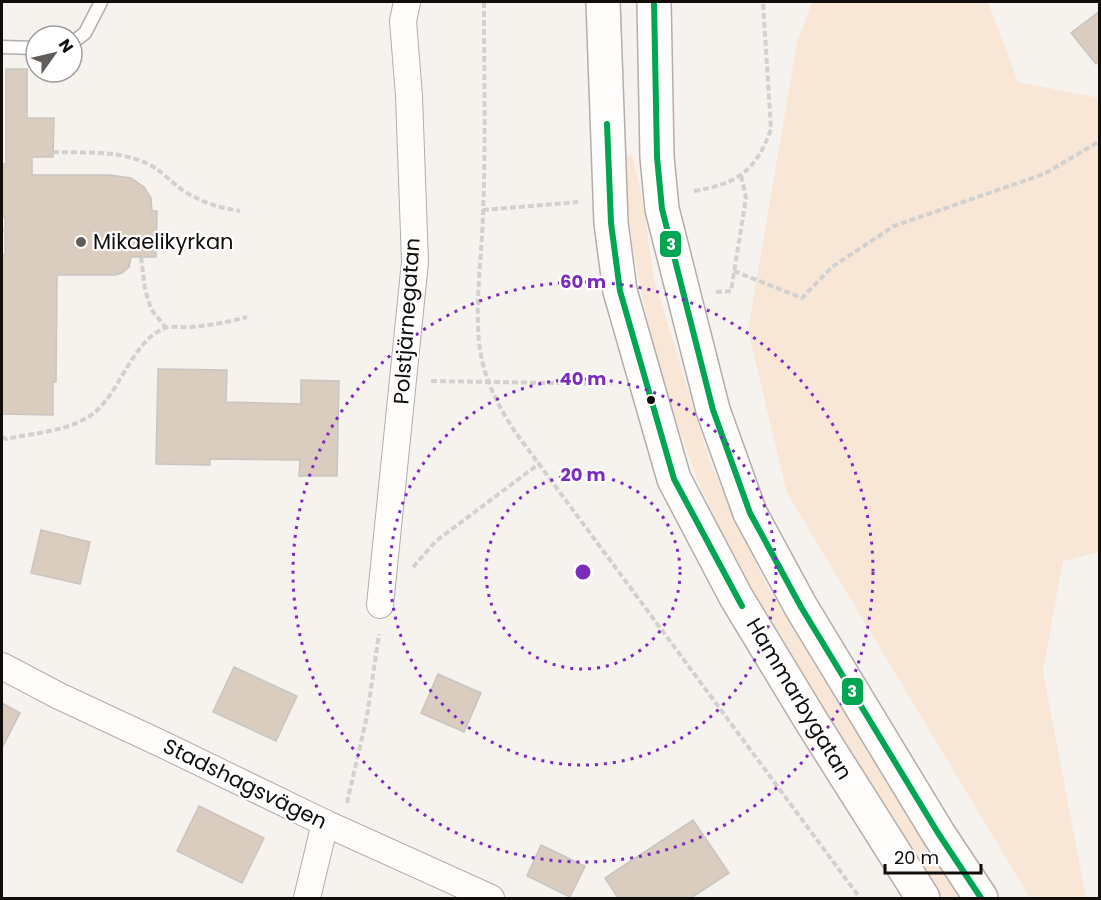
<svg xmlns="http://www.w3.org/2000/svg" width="1101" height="900" viewBox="0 0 1101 900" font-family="Poppins,sans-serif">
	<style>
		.green { fill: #f8e6d6 }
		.building { fill: #daccbe; stroke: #c8c5c2; stroke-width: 1.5 }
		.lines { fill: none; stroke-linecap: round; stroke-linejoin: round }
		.lane-casing { stroke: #b1aeab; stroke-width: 15 }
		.street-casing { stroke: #b1aeab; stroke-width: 28 }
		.secondary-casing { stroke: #b1aeab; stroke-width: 36 }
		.path { stroke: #d2d1cf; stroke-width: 4; stroke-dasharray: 6 3; stroke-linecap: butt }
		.lane { stroke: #fefdfc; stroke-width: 12 }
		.street { stroke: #fefdfc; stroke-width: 26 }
		.secondary { stroke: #fefdfc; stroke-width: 33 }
		.bus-1-casing { stroke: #fff; stroke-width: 10 }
		.bus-1 { stroke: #00a651; stroke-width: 6 }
		.ring { fill: none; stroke: #7b2cbf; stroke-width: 3; stroke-dasharray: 3 6 }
		.poi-dot { fill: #605d5a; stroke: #fff; stroke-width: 2 }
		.bus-dot { fill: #100d0b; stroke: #fff; stroke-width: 2 }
		.labels { text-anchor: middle; stroke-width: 4.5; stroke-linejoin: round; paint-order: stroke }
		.poi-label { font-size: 21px; fill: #100d0b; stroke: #fff; text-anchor: start }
		.street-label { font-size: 21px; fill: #100d0b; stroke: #fff }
		.centre { fill: #7b2cbf; stroke: #fff; stroke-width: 3 }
		.ring-label { font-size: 18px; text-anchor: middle; font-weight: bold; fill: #7b2cbf; stroke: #fff; stroke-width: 4.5; stroke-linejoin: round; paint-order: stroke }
		.line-badge { stroke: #fff; stroke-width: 2 }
		.badge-label { font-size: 16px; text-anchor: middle; font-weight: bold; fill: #fff }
	</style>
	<rect width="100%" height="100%" fill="#f6f2ee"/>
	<g class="green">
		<polygon points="812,2 988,2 1018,82 1099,98 1099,552 1063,561 1043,671 1086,898 1030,898 787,493 748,330 797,43"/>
		<polygon points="632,155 641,191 654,279 711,465 766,584 828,687 964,898 942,898 808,685 747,585 697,479 677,424 649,328 632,243 623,156"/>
	</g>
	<g class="building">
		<polygon points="1100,11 1100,61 1096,64 1071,33"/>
		<polygon points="6,69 27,69 27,118 54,118 53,157 32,157 32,175 110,175 131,178 144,187 151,198 152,211 157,211 156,257 131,257 129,267 122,273 115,275 57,275 56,382 53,382 53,415 2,414 2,255 5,254 5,217 2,217 2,164 6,164"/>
		<polygon points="158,369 227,370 226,402 301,404 301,380 339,381 337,476 299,476 300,460 210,459 210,465 156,464"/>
		<polygon points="41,530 90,542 80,584 31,573"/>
		<polygon points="234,667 297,696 276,741 213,712"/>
		<polygon points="438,674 481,693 464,732 421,713"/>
		<polygon points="2,703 20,713 2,748"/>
		<polygon points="199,806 264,838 242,883 177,851"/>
		<polygon points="693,820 729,873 691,898 618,898 605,878"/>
		<polygon points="541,845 585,866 570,897 527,876"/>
	</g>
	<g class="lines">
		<defs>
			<g id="lane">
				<polyline points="72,43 85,33 101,2"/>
				<polyline points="2,47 36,48"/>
			</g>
			<g id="street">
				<polyline points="380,605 415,262 409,96 403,21 407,2"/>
				<polyline points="2,666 59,696 164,745 325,823 491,898"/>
				<polyline points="307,898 325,823"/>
			</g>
			<g id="secondary">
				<polyline points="603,2 611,223 620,291 674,479 736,597 813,724 923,898"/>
				<polyline points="654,2 657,157 662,209 713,410 750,513 801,607 938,833 981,898"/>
			</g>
		</defs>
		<use href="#lane" class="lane-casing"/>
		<use href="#street" class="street-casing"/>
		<use href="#secondary" class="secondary-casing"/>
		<g class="path">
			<path d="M 484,2 C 484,72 486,142 483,213 C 482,258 474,305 480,350 C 485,381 499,408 516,433 L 860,898"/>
			<path d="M 53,152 C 83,153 118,150 146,163 C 162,170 172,184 187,193 C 204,203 220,208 240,211"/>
			<path d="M 694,191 C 737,184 756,171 771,129 L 763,2"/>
			<polyline points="483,210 578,202"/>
			<polyline points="2,231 5,230"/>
			<polyline points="141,257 145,289 151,309 166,328"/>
			<polyline points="734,271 802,298 832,267 894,226 1044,174 1100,141"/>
			<polyline points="716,292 731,291 746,198 741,175"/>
			<polyline points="431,381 612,384"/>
			<path d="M 2,437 L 6,439 C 34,433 71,431 94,413 C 120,392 133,340 165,328 C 172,325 184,328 192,327 C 211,325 229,322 247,317"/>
			<polyline points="413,567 436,541 540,463"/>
			<polyline points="347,803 367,716 379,634"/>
		</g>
		<use href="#lane" class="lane"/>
		<use href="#street" class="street"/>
		<use href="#secondary" class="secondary"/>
		<defs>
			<g id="bus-1">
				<polyline points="654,2 657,157 662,209 713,410 750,513 801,607 938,833 981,898"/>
				<polyline points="607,124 611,223 620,291 674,479 742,606"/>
			</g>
		</defs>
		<use href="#bus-1" class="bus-1-casing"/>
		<use href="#bus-1" class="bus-1"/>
	</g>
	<g class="ring">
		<circle cx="583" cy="572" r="97"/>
		<circle cx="583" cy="572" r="193"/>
		<circle cx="583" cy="572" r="290"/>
	</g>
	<circle class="poi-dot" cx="81" cy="242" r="6"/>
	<circle class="bus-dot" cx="651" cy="400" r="5"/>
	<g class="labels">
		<g class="poi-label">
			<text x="93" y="249">Mikaelikyrkan</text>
		</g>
		<g class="street-label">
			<text transform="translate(407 321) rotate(-86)" y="7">Polstjärnegatan</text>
			<text transform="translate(799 699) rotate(59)" y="7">Hammarbygatan</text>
			<text transform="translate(245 784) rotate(26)" y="7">Stadshagsvägen</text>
		</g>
	</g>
	<circle cx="583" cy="572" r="9" class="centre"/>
	<g class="ring-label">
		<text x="583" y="288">60 m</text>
		<text x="583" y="385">40 m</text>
		<text x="583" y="481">20 m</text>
	</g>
	<g class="line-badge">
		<rect x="659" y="230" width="23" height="28" rx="6" fill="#00a651"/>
		<rect x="841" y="677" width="23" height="29" rx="6" fill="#00a651"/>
	</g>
	<g class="badge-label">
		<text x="671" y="250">3</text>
		<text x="852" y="697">3</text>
	</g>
	<rect width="1101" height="900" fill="none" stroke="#100d0b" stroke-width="6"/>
	<g transform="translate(54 54) rotate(56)"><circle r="28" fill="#ffffff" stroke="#9f9e9d" stroke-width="1.5"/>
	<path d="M0-4.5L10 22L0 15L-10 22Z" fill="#605d5a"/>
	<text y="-9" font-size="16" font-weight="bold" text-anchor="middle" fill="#100d0b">N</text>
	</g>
	<path d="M885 864v9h96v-9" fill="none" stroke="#100d0b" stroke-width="3"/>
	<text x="894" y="864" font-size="18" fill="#100d0b" stroke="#ffffff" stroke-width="4.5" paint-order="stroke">20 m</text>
</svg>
